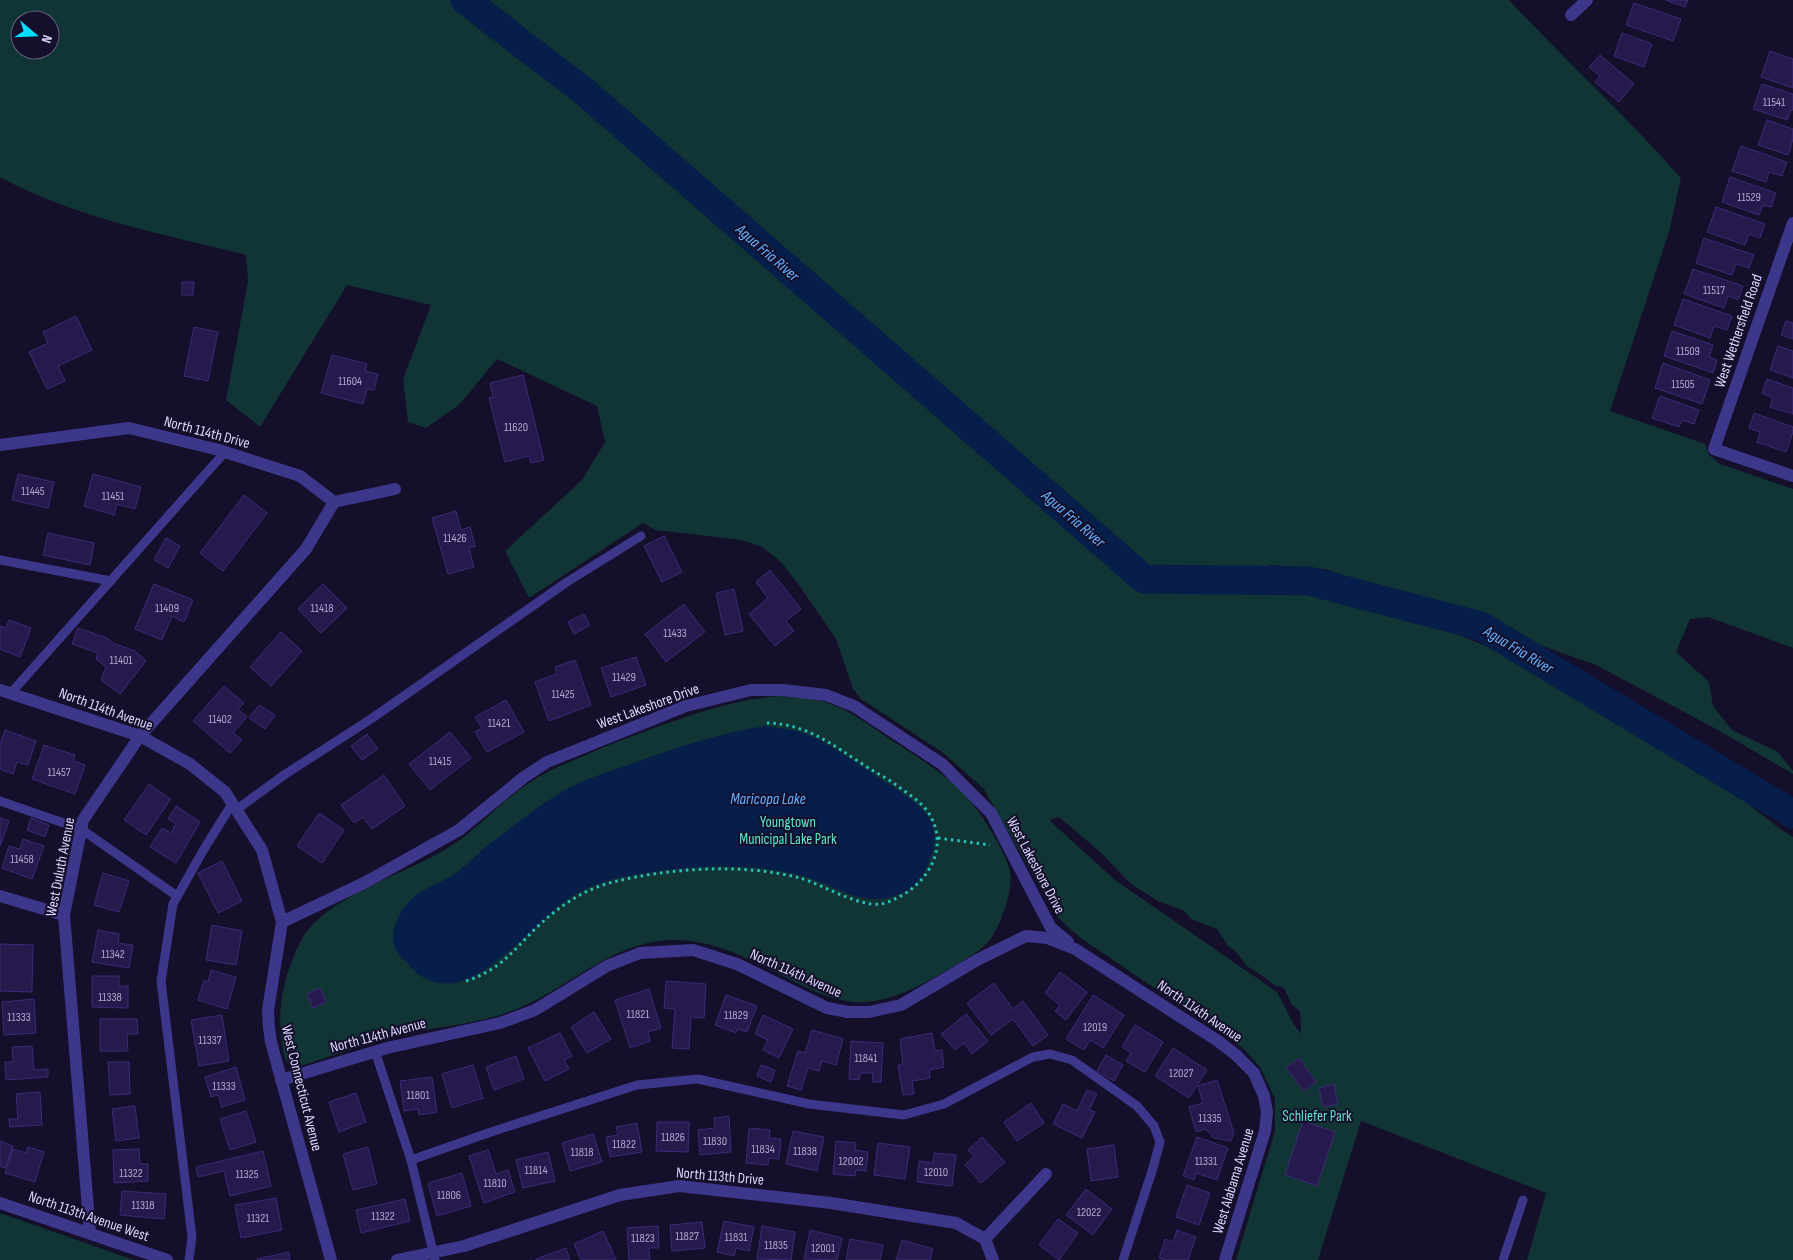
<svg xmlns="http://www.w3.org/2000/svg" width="1793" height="1260" viewBox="0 0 1793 1260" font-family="'Sofia Sans Condensed',sans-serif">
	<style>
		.green { fill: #113434; fill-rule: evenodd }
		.water { fill: #071d4a }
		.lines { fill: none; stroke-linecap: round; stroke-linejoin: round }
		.river { stroke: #071d4a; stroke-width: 29 }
		.building { fill: #261a4c; stroke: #3d2a79 }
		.path { stroke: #29c1bd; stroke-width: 3; stroke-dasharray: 2.5 4; stroke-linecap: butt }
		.lane { stroke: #3d378b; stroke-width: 9 }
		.street { stroke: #3d378b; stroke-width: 12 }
		.labels { text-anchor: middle; stroke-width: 4; stroke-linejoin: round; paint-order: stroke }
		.number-label { font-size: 12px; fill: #afa8d2 }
		.street-label { font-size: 15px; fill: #ddd7ff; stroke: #140f2a }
		.park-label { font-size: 15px; fill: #5ce7c9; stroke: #140f2a }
		.water-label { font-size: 16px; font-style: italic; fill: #65b3ff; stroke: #140f2a }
	</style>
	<rect width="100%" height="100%" fill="#140f2a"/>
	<g class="green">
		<path d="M 0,0 L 1509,0 C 1565,60 1626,116 1681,178 L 1669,232 L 1610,411 L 1705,444 L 1709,455 L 1720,464 L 1793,489 L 1793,648 L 1708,617 L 1690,619 L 1676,652 L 1709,682 L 1713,706 L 1732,730 L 1778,752 L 1793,771 L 1793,774 L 1718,730 L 1596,665 L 1325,569 L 1269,565 L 1286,585 L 1454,633 L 1605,695 L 1637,725 L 1674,746 L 1779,828 L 1793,837 L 1793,1260 L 1527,1260 L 1546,1193 L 1361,1121 L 1318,1260 L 1236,1260 L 1275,1131 L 1275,1099 L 1260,1067 L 1243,1048 L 1082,939 L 1069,928 L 1057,916 L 983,788 L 942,752 L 861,699 L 853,689 L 836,639 L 799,585 L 781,562 L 762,547 L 742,540 L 655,530 L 643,523 L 529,598 L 505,551 L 582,480 L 605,442 L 597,406 L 497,359 L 460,404 L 426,428 L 408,422 L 403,379 L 431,305 L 347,285 L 260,427 L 226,400 L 248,281 L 246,255 C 163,234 75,218 0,177 ZM 20,20 L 50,20 L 50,50 L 20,50 ZM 1059,817 L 1099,851 L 1131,884 L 1158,901 L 1184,911 L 1191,919 L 1217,929 L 1228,946 L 1236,952 L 1247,966 L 1264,977 L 1274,985 L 1284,988 L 1292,1005 L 1300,1011 L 1301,1034 L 1293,1023 L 1277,992 L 1115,880 L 1049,820 Z"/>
		<path d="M 781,696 C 796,697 811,698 825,702 C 851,710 871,727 893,741 C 917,757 941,771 962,791 C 976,805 1007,852 1010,872 C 1014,890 1000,926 989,941 C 978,954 944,972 928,981 C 906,993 879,1004 853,1002 C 828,999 807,988 785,977 C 750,959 714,940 674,940 C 608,941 566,993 506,1013 C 469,1026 429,1027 391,1037 C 360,1045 330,1057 300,1066 C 289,1066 284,1060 283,1050 C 277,1018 281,988 293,958 C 297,949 301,939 307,931 C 335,895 403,874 443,851 C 475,833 498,803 529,783 C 546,771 567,763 586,755 C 609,744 633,736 657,727 C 699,712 736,699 781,696 Z"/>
		<polygon points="0,1213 134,1260 0,1260"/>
	</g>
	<path class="water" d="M 765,726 C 778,728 791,729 804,733 C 830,743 853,761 876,776 C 890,785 907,795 919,806 C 923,810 928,816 931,822 C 937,834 935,847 930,859 C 925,874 917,886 902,893 C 865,909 844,890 810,878 C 795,873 780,871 765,869 C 727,864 686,867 648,873 C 621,876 591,883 568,899 C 528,926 460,1024 409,965 C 405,960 398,955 396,950 C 386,931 403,904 418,894 C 429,886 442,882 453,875 C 465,867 476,855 487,846 C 513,826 539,805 567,789 C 586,779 607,772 628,765 C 672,749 718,733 765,726 Z"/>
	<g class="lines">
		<polyline class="river" points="465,0 586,93 1144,579 1309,581 1481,626 1793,814"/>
	</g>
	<g class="building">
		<polygon points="1665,0 1688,0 1685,7"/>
		<polygon points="1634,3 1681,19 1673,41 1626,25"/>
		<polygon points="1622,33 1652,44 1644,67 1614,56"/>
		<polygon points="1770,51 1793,59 1793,88 1761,77"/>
		<polygon points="1600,55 1634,84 1619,102 1595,82 1600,76 1589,67"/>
		<polygon points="1762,84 1793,94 1793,110 1791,110 1787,120 1753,109"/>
		<polygon points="1767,120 1793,129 1793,139 1788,155 1758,145"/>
		<polygon points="1741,146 1787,162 1782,176 1769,172 1766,182 1732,171"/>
		<polygon points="1730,177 1776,193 1771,207 1763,205 1759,215 1722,202"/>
		<polygon points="1716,207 1765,224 1760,238 1749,234 1745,245 1707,232"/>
		<polygon points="1704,238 1754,255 1749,268 1736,264 1732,275 1696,263"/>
		<polygon points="1693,269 1743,286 1738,300 1728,296 1724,308 1684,294"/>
		<polygon points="182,282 194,282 193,295 182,295"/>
		<polygon points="1683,299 1732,316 1727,330 1714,326 1710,338 1674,325"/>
		<polygon points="76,316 92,350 58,366 65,381 47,389 29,352 48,343 43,332"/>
		<polygon points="1786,321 1793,323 1793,339 1781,335"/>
		<polygon points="194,327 218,332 208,381 184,376"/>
		<polygon points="1672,331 1713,345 1709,357 1717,360 1713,373 1664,356"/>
		<polygon points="1778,346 1793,351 1793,378 1770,370"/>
		<polygon points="332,355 367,364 365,371 378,374 374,390 367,389 363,404 321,393"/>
		<polygon points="1663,363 1710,380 1702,404 1655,388"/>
		<polygon points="523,375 544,460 531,463 529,456 505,462 489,398 493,397 490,383"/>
		<polygon points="1767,379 1793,388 1793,414 1770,407 1773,398 1762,393"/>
		<polygon points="1660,396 1699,410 1694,424 1682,420 1679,427 1652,418"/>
		<polygon points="1754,413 1793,427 1793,432 1786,452 1757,442 1760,432 1749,428"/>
		<polygon points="18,474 54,482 48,508 12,500"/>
		<polygon points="93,474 141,487 135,509 117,504 114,515 84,506"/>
		<polygon points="244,495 267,513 223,571 200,553"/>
		<polygon points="456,511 461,530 470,527 475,546 469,548 474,567 448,574 432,518"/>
		<polygon points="48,533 94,543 90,565 43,555"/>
		<polygon points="664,536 682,572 662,582 644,546"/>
		<polygon points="166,538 180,546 168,568 154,560"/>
		<polygon points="770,570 801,609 786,621 794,631 775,646 749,614 768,598 756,582"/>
		<polygon points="154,584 193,600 184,622 172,616 162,640 135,629"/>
		<polygon points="323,584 347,608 321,633 298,609"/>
		<polygon points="734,589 743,631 725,635 716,593"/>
		<polygon points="684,604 705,632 666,662 645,634"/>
		<polygon points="584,614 590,625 574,634 568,622"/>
		<polygon points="9,620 31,628 20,657 0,649 0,626 6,628"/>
		<polygon points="78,628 107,638 115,644 135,651 146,661 120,694 101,680 106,667 96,659 98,653 72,644"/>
		<polygon points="281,632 302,651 271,686 250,667"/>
		<polygon points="636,657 646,685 611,697 601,668"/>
		<polygon points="575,660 591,705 549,721 535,682 557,674 555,667"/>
		<polygon points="224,686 244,703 238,709 247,717 233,733 242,740 230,753 193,721"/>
		<polygon points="506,700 524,732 487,752 475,732 482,728 475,717"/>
		<polygon points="259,705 275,715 265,729 249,718"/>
		<polygon points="5,730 36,741 28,765 17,762 13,774 0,769 0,745"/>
		<polygon points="450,732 471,758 430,790 409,764"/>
		<polygon points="367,734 378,749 362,760 351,746"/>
		<polygon points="44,745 75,755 73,761 85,765 75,794 32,779"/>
		<polygon points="384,775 405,806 372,829 363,817 354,823 341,805"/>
		<polygon points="149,784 171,799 146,835 124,820"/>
		<polygon points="176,806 200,822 176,863 150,847 162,828 171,833 176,824 168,819"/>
		<polygon points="319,813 344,830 322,863 297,846"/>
		<polygon points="0,818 9,821 0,846"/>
		<polygon points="31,818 49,825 45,837 27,830"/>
		<polygon points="23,839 44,846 32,879 2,868 9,846 20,849"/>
		<polygon points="222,861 242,901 218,913 198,873"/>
		<polygon points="103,873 129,881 119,912 94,905"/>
		<polygon points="212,925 242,931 236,965 206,960"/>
		<polygon points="98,930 119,934 118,943 133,945 129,968 92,962"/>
		<polygon points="0,944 33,945 32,992 0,991"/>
		<polygon points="211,970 236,977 227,1009 198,1000 204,980 208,982"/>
		<polygon points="1060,972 1087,992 1066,1020 1055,1011 1060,1005 1045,993"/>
		<polygon points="92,976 119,976 119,986 128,986 128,1008 92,1007"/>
		<polygon points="666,981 706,984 704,1018 691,1017 689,1049 672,1048 675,1009 664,1008"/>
		<polygon points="994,983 1013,1009 1023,1001 1048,1035 1033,1046 1013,1019 991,1035 967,1003"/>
		<polygon points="320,988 326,1002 313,1008 307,994"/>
		<polygon points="649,989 661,1028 648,1032 650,1041 630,1048 615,1000"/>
		<polygon points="726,995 757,1006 747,1032 737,1029 736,1033 715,1025"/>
		<polygon points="1093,995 1124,1015 1103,1048 1090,1040 1084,1050 1066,1039"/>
		<polygon points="34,999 36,1033 4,1035 2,1002"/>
		<polygon points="594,1012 611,1039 587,1053 571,1027"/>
		<polygon points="966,1014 988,1041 972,1054 964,1043 955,1050 941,1034"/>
		<polygon points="222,1015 229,1061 199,1066 191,1020"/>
		<polygon points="763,1015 793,1029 779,1058 763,1050 768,1040 755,1034"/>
		<polygon points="100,1019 137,1019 138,1034 127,1034 128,1051 100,1051"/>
		<polygon points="1135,1025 1163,1042 1145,1072 1126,1061 1131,1053 1122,1047"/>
		<polygon points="812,1030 843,1039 836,1065 822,1061 819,1071 808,1068 801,1090 787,1086 798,1051 805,1053"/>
		<polygon points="560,1033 572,1056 564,1060 569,1069 545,1081 528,1048"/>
		<polygon points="932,1033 935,1051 942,1050 944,1067 929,1070 930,1078 912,1081 914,1094 903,1095 898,1065 903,1064 900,1039"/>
		<polygon points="851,1041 883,1043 881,1082 872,1082 873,1073 860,1073 859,1080 849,1079"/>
		<polygon points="32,1046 34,1070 48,1069 48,1077 6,1080 5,1062 13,1062 12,1047"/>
		<polygon points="1173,1048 1207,1070 1189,1098 1155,1076"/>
		<polygon points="1106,1055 1123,1065 1114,1081 1097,1071"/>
		<polygon points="516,1056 524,1079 494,1090 486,1067"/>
		<polygon points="1299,1058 1316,1082 1304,1091 1286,1068"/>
		<polygon points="108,1062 129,1062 130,1094 110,1095"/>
		<polygon points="473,1065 483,1098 452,1108 442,1074"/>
		<polygon points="761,1065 775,1070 771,1082 757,1076"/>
		<polygon points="236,1067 245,1100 222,1107 218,1095 211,1097 205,1077"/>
		<polygon points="432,1077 437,1112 419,1115 418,1109 404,1111 400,1081"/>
		<polygon points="1217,1080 1234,1133 1231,1141 1214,1138 1206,1129 1196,1132 1189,1107 1203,1103 1198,1086"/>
		<polygon points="1334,1084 1338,1104 1323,1107 1319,1088"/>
		<polygon points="1087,1090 1097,1094 1089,1110 1095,1112 1082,1138 1053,1124 1063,1104 1077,1111"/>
		<polygon points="40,1092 42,1125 10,1127 9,1119 18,1119 16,1094"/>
		<polygon points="356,1093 366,1122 339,1132 329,1102"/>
		<polygon points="1031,1103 1044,1123 1017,1141 1004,1122"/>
		<polygon points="135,1106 139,1138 116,1141 112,1109"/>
		<polygon points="246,1111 256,1142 230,1150 220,1119"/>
		<polygon points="729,1116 731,1152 700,1155 698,1130 715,1128 714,1118"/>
		<polygon points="1303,1121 1335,1132 1317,1186 1285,1175"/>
		<polygon points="657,1122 689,1122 688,1152 656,1151"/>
		<polygon points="637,1123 642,1152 610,1157 606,1137 618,1135 616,1127"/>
		<polygon points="749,1128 770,1130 769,1138 781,1139 779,1159 769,1158 768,1165 746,1163"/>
		<polygon points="793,1131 824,1137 817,1171 786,1164"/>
		<polygon points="593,1134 602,1162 570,1171 562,1143"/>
		<polygon points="982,1137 1005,1162 981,1183 965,1165 974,1156 968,1150"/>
		<polygon points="1197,1137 1228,1148 1217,1180 1196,1173 1194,1180 1183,1176"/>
		<polygon points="0,1141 13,1146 5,1168 0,1166"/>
		<polygon points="836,1141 856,1143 855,1150 868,1152 866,1171 856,1170 855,1176 833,1174"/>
		<polygon points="878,1143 910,1147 905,1179 874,1175"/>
		<polygon points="1114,1145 1118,1177 1091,1181 1087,1149"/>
		<polygon points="28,1147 44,1152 35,1182 5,1173 13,1149 26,1153"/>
		<polygon points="368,1147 377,1184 353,1190 343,1154"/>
		<polygon points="139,1149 140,1164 148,1164 148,1181 114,1183 113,1150"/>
		<polygon points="488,1150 496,1174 508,1170 515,1192 484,1203 469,1156"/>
		<polygon points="263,1151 271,1186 230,1196 224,1171 198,1177 196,1167"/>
		<polygon points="548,1152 555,1181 523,1188 516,1160"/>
		<polygon points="934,1153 956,1155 952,1186 917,1182 919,1161 933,1163"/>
		<polygon points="462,1173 471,1206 437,1216 428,1183"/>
		<polygon points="1187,1185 1210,1193 1199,1225 1176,1217"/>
		<polygon points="1086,1189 1112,1209 1093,1235 1066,1215"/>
		<polygon points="122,1191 166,1194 164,1219 120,1215"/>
		<polygon points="276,1198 282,1230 241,1238 235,1205"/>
		<polygon points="405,1199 410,1221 361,1233 356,1210"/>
		<polygon points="1058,1219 1078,1233 1059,1260 1039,1245"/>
		<polygon points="724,1221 754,1227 749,1251 736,1248 734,1256 717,1252"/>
		<polygon points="702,1222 705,1248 672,1251 670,1225"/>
		<polygon points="658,1226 659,1248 649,1248 650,1260 629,1260 627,1228"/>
		<polygon points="762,1226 795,1232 791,1260 757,1259"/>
		<polygon points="810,1230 842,1238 837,1260 804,1259"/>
		<polygon points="1177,1230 1196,1237 1188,1260 1165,1260 1159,1258 1165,1239 1173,1242"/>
		<polygon points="603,1231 616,1260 581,1260 574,1244"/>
		<polygon points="850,1239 883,1245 880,1260 846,1260"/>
		<polygon points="902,1240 933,1249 930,1260 896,1260"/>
		<polygon points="566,1248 570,1260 536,1260 536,1259"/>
		<polygon points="289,1252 290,1260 258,1260 257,1259"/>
	</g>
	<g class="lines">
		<g class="path">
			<polyline points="938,838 990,845"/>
			<path d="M 466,981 C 500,970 512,952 535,929 C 558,907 582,890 613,882 C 669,868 744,863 800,878 C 821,884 859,907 880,904 C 886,904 892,900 897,898 C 930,882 950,845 928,812 C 920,801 907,793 896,785 C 886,777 874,772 864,765 C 831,744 807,724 767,723"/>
		</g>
		<g class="lane">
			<polyline points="0,560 111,581"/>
			<polyline points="11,693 225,452"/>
			<polyline points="0,801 81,829 177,896"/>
			<polyline points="236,810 284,775 371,719 567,582 641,536"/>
			<polyline points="375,1051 411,1160 494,1131 637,1085 698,1079 809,1104 904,1115 944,1104 1033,1057 1050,1054 1072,1060 1137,1106 1154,1126 1160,1142 1153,1168 1123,1260"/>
			<polyline points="411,1160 435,1260"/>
			<polyline points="189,1260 192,1237 161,981 173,904 204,849 232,804"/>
			<polyline points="1503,1260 1523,1200"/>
		</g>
		<g class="street">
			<polyline points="1571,15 1587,0"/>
			<polyline points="1793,223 1714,449 1793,476"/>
			<polyline points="0,445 129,428 219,450 300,476 334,502 395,489"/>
			<polyline points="0,690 140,736 190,764 225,792 262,850 282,922 268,1010 269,1028 271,1042 331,1260"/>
			<polyline points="0,896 64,915"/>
			<polyline points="282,922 366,882 459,830 524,777 547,762 686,706 751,690 783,690 826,695 854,706 942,764 991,813 1051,928 1068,942"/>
			<polyline points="281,1080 387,1048 500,1023 535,1010 607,966 640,953 693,950 737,964 827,1008 848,1012 869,1012 901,1005 977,960 1026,936 1047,938 1075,949 1218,1041 1236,1055 1254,1073 1264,1096 1267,1112 1265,1131 1225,1260"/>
			<polyline points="0,1203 167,1260"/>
			<polyline points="90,1233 64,915 83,820 140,736 306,549 334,502"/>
			<polyline points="397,1260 464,1246 620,1195 679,1186 831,1203 956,1223 985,1239"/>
			<polyline points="993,1260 985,1239 1046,1174"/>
		</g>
	</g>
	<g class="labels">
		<g class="number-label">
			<text x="1774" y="106">11541</text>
			<text x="1749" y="201">11529</text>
			<text x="1714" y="294">11517</text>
			<text x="1688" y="355">11509</text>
			<text x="350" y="385">11604</text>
			<text x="1683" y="388">11505</text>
			<text x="516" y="431">11620</text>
			<text x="33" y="495">11445</text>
			<text x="113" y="500">11451</text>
			<text x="455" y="542">11426</text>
			<text x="167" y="612">11409</text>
			<text x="322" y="612">11418</text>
			<text x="675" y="637">11433</text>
			<text x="121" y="664">11401</text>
			<text x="624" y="681">11429</text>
			<text x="563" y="698">11425</text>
			<text x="220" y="723">11402</text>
			<text x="499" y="727">11421</text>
			<text x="440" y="765">11415</text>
			<text x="59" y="776">11457</text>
			<text x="22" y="863">11458</text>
			<text x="113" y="958">11342</text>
			<text x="110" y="1001">11338</text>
			<text x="638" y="1018">11821</text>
			<text x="736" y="1019">11829</text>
			<text x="19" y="1021">11333</text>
			<text x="1095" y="1031">12019</text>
			<text x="210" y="1044">11337</text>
			<text x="866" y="1062">11841</text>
			<text x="1181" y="1077">12027</text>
			<text x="224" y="1090">11333</text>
			<text x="418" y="1099">11801</text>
			<text x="1210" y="1122">11335</text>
			<text x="673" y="1141">11826</text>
			<text x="715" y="1145">11830</text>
			<text x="624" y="1148">11822</text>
			<text x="763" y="1153">11834</text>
			<text x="805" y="1155">11838</text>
			<text x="582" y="1156">11818</text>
			<text x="851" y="1165">12002</text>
			<text x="1206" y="1165">11331</text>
			<text x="536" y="1174">11814</text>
			<text x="936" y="1176">12010</text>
			<text x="131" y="1177">11322</text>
			<text x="247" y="1178">11325</text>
			<text x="495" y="1187">11810</text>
			<text x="449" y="1199">11806</text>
			<text x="143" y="1209">11318</text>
			<text x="1089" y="1216">12022</text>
			<text x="383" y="1220">11322</text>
			<text x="258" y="1222">11321</text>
			<text x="687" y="1240">11827</text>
			<text x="736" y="1241">11831</text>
			<text x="643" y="1242">11823</text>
			<text x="776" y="1249">11835</text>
			<text x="823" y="1252">12001</text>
		</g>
		<g class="street-label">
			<text transform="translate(1738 331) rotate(-71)" y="5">West Wethersfield Road</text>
			<text transform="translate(207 432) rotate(15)" y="5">North 114th Drive</text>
			<text transform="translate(648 706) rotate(-20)" y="5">West Lakeshore Drive</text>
			<text transform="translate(106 709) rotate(20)" y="5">North 114th Avenue</text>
			<text transform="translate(1036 865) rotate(62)" y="5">West Lakeshore Drive</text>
			<text transform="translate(60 867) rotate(-79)" y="5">West Duluth Avenue</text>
			<text transform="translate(796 973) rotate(24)" y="5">North 114th Avenue</text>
			<text transform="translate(1200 1011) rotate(34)" y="5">North 114th Avenue</text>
			<text transform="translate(378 1035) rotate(-15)" y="5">North 114th Avenue</text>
			<text transform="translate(302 1088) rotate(76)" y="5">West Connecticut Avenue</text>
			<text transform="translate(720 1176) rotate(5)" y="5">North 113th Drive</text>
			<text transform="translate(1233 1181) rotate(-73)" y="5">West Alabama Avenue</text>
			<text transform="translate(89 1216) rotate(19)" y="5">North 113th Avenue West</text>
		</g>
		<g class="park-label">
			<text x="788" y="827">Youngtown<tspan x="788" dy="17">Municipal Lake Park</tspan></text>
			<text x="1317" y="1121">Schliefer Park</text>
		</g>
		<g class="water-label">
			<text transform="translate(768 252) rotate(41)" y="6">Agua Fria River</text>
			<text transform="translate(1074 518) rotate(41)" y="6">Agua Fria River</text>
			<text transform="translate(1519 649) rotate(31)" y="6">Agua Fria River</text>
			<text x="768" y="804">Maricopa Lake</text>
		</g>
	</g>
	<g transform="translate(35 35) rotate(109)"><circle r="24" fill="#140f2a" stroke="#645f7f"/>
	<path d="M0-4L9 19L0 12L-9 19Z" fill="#03ddff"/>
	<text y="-8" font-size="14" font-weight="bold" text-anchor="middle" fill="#ddd7ff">N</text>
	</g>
</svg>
